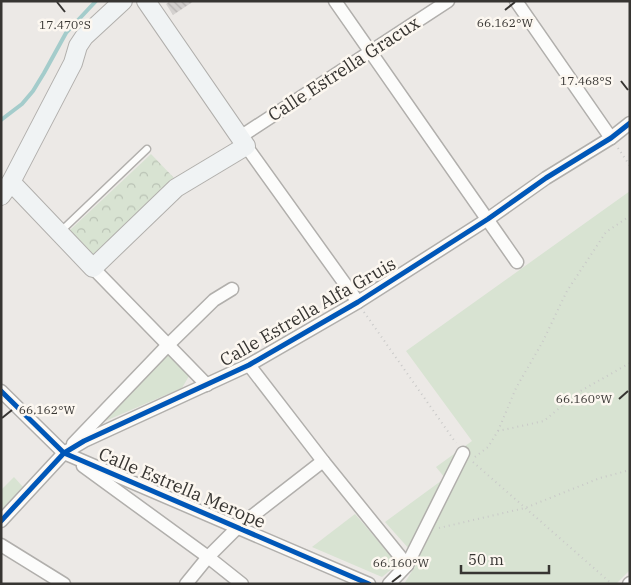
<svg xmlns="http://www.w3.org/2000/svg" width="631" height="585" viewBox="0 0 631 585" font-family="'IBM Plex Serif',serif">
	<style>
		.green { fill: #d8e3d2 }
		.park { fill: url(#park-crowns) }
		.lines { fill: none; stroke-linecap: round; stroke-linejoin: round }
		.stream { stroke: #a4cccb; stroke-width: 4 }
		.building { fill: url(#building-back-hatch) }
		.lane-casing { stroke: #b1afac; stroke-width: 9 }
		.street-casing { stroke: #b1afac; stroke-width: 15 }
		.secondary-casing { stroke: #b1afac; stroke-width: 20 }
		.path { stroke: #c9c9c8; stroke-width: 2; stroke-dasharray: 1 4; stroke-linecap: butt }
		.lane { stroke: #fcfcfb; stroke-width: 6 }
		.street { stroke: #fcfcfb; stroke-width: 12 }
		.secondary { stroke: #f0f3f4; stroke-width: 18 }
		.cycleway-casing { stroke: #fcf7f0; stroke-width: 8 }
		.cycleway { stroke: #0057b8; stroke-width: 5 }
		.ticks { fill: none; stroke: #373532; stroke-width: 2 }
		.labels { text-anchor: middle; stroke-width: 5; stroke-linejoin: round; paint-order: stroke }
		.street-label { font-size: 18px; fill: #373532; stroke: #fcf7f0 }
		.ticks-label { font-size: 12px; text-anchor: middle; fill: #373532; stroke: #fcf7f0; stroke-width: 5; stroke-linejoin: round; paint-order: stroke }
	</style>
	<defs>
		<pattern id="park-crowns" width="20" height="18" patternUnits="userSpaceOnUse" patternTransform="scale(1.25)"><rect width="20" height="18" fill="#d8e3d2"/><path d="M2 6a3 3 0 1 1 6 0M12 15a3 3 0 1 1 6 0" fill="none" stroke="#bac3b5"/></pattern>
		<pattern id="building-back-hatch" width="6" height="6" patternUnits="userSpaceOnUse" patternTransform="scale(1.25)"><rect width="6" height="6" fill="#d4d1cf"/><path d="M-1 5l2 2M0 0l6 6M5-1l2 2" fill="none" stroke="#b7b4b2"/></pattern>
	</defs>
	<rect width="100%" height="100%" fill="#ece9e6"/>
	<g class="green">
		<polygon points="630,191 630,570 616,584 404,584 419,560 385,522 445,478 436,467 472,441 406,351"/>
		<polygon points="169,354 189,376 182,388 103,422"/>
		<polygon points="14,477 23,487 1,511 1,490"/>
		<polygon points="355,514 398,564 382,577 312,547"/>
	</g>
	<polygon class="park" points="151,154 175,179 94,255 70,230"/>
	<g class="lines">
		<polyline class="stream" points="1,120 22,104 33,91 44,73 66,33 96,1"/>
	</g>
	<polygon class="building" points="170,1 194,1 173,15 166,4"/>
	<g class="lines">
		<defs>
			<polyline id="lane" points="60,232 147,149"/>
			<g id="street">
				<polyline points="335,1 517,262"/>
				<polyline points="516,1 611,138"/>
				<polyline points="240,137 448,1"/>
				<polyline points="246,146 358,302"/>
				<polyline points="93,268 207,385"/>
				<polyline points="249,365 323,461 407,565"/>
				<polyline points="1,391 64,453 369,584"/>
				<polyline points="73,444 168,345 214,300 232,289"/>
				<polyline points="83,466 208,557 242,584"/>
				<polyline points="1,521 64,453 84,441 249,365 358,302 488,219 546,178 611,138 630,123"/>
				<polyline points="1,545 64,584"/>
				<polyline points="186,584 208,557 238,527 323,461"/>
				<polyline points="389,584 407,565 463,453"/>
				<polyline points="629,584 630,583"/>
			</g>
			<g id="secondary">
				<polyline points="11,182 93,268 176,188 246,146 146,1"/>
				<polyline points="1,196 11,182 73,63 78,46 84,37 123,1"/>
			</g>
		</defs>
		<use href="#lane" class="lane-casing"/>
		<use href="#street" class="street-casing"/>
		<use href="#secondary" class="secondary-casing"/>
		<g class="path">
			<polyline points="618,148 630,166"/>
			<polyline points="364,312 456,443"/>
			<polyline points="498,431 516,388 542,343 567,291 606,232 630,216"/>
			<polyline points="475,457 488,447 498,431 544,421 577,393 630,363"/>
			<polyline points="473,462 612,584"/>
			<polyline points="439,528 525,508 600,478 630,470"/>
		</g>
		<use href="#lane" class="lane"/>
		<use href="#street" class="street"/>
		<use href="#secondary" class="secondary"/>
		<defs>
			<g id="cycleway">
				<polyline points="1,391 64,453 369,584"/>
				<polyline points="1,521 64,453 84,441 249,365 358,302 488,219 546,178 611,138 630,123"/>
			</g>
		</defs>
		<use href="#cycleway" class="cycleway-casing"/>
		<use href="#cycleway" class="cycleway"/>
	</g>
	<path class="ticks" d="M 57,2 L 65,12M 505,10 L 515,2M 621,81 L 628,90M 619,399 L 628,391M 2,418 L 12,410M 392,582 L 401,575"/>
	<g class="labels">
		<g class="street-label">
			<text transform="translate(344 69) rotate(-33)" y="6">Calle Estrella Gracux</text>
			<text transform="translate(308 312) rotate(-30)" y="6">Calle Estrella Alfa Gruis</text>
			<text transform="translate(182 488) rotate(23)" y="6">Calle Estrella Merope</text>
		</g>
	</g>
	<g class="ticks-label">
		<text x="505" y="27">66.162°W</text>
		<text x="65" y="29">17.470°S</text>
		<text x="586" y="85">17.468°S</text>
		<text x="584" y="403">66.160°W</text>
		<text x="47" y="414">66.162°W</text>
		<text x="401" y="567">66.160°W</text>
	</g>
	<rect width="631" height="585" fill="none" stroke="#373532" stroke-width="5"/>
	<path d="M461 565v8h88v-8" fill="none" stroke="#373532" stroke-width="2.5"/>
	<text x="468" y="565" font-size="15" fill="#373532" stroke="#fcf7f0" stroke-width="4" paint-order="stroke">50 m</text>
</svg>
